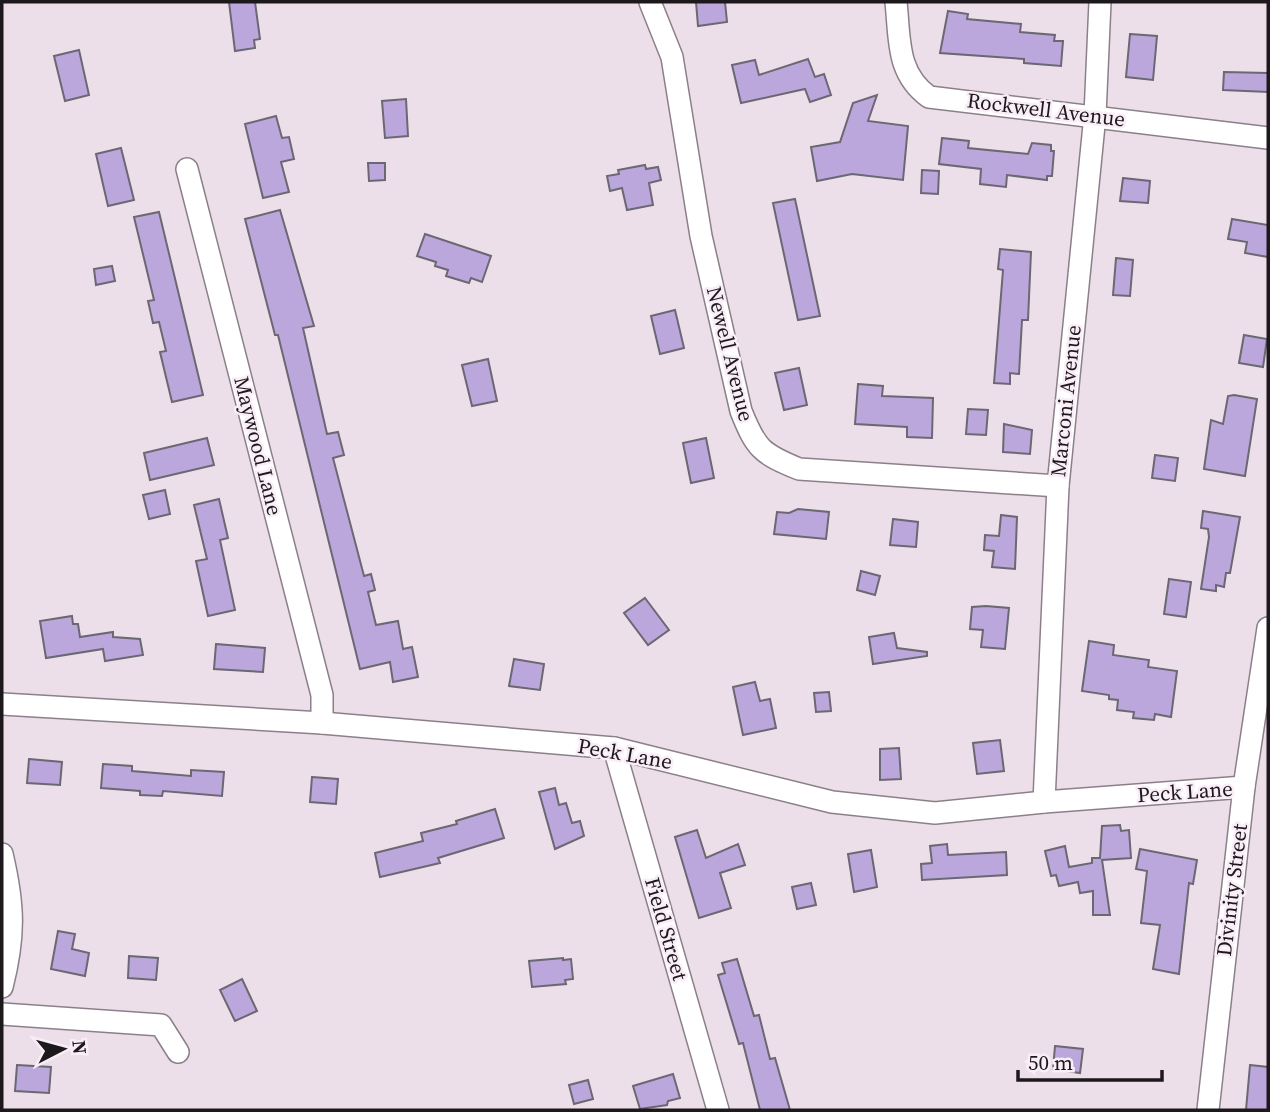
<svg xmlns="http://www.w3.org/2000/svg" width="1270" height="1112" viewBox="0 0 1270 1112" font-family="'Source Serif 4',serif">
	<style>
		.building { fill: #bca7dc; stroke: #6b6773; stroke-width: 2 }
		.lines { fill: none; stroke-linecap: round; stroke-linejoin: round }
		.street-casing { stroke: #8b8089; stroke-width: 24 }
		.street { stroke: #fff; stroke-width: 21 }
		.labels { text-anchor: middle; stroke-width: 5; stroke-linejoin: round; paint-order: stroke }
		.street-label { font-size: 21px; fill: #1c181b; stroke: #f9edf7 }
	</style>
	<rect width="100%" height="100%" fill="#ecdfe9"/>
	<g class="building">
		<polygon points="229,2 255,2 260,39 254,40 255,48 235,51"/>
		<polygon points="696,2 725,2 727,22 698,26"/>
		<polygon points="948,11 968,14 967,19 1021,24 1020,32 1055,35 1054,41 1063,41 1061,66 1024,63 1024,59 940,53"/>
		<polygon points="1130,34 1157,36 1153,80 1126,77"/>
		<polygon points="79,50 89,95 65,101 54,56"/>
		<polygon points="808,59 815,77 824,74 831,95 810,102 805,89 741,103 732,65 755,60 759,75"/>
		<polygon points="1224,72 1268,73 1268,92 1223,90"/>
		<polygon points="877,95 868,121 908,126 903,180 852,174 817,181 811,147 840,142 853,103"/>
		<polygon points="406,99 408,136 385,138 382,101"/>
		<polygon points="276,116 282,138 289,137 294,159 281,162 289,192 263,198 245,124"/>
		<polygon points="942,138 969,141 968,148 1028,154 1032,143 1051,145 1051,151 1054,151 1052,176 1047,176 1047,180 1007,175 1006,187 980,184 981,169 939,164"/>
		<polygon points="121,148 134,200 108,206 96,154"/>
		<polygon points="368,163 385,163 385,180 369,181"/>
		<polygon points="645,165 646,169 658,167 661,180 649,183 653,205 627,210 622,188 610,191 607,176 619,174 618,170"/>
		<polygon points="922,170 939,171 938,194 921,193"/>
		<polygon points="1123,178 1150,181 1148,203 1120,201"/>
		<polygon points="795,199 820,316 798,320 773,203"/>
		<polygon points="280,210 314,326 303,328 327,434 338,432 344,455 333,458 364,576 371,574 375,590 368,592 376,625 398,621 403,649 412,647 418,677 393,682 390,662 360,669 278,335 275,335 245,219"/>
		<polygon points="159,212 203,395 172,402 160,352 166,351 159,322 153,323 148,301 154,300 134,217"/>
		<polygon points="1232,219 1268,225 1268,257 1245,253 1247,242 1228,239"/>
		<polygon points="425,234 491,256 482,282 471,278 469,283 446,276 448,270 435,266 436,262 417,256"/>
		<polygon points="1000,249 1031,252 1028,320 1022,320 1019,374 1010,373 1010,384 994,383 1003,270 998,269"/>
		<polygon points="1116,258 1133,260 1130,296 1113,295"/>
		<polygon points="112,266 115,281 96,285 94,269"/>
		<polygon points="675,310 684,348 660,354 651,316"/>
		<polygon points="1244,335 1267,339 1263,367 1239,363"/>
		<polygon points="488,359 497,401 472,406 462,365"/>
		<polygon points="799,368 807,405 784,410 775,373"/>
		<polygon points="858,384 883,386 882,396 933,398 932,438 907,437 907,427 855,424"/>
		<polygon points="1234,395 1257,399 1245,476 1204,469 1211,420 1223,424 1228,396"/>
		<polygon points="968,409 988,410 986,435 966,434"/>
		<polygon points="1004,424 1032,430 1030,454 1003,452"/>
		<polygon points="207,438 214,465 150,480 144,453"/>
		<polygon points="706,438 714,478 691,483 683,443"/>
		<polygon points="1155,455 1178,458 1175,481 1152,478"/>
		<polygon points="165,490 170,514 149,519 143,495"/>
		<polygon points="219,499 228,538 220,540 235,610 208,616 196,561 207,559 194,505"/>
		<polygon points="798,509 829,512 826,539 774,534 777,512 789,513"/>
		<polygon points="1203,511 1240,517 1230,573 1226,573 1224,587 1216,585 1216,591 1201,589 1209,537 1208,529 1201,528"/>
		<polygon points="1001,515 1017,517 1015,569 992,567 994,551 984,550 985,535 999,536"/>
		<polygon points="893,519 918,522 916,547 890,545"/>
		<polygon points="861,571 880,576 875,595 857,590"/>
		<polygon points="1169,579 1191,582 1186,617 1164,614"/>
		<polygon points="645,598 669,630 648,645 624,613"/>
		<polygon points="986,606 1009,608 1005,649 981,647 983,630 970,629 972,607"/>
		<polygon points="72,616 73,624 78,624 80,637 113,632 113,637 140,639 143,655 105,661 103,649 46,658 40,621"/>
		<polygon points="894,633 897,648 927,652 927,656 873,664 869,637"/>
		<polygon points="1089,641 1114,645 1113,655 1149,660 1148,667 1177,671 1171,717 1155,714 1154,720 1133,718 1134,712 1117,710 1118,700 1109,699 1109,695 1082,691"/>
		<polygon points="216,644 265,648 263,672 214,669"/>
		<polygon points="514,659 544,664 540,690 509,686"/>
		<polygon points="755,682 760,701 770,699 776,728 743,735 733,687"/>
		<polygon points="829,692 831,711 816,712 814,693"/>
		<polygon points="1000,740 1004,771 977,774 973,743"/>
		<polygon points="899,748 901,779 880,780 880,749"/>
		<polygon points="29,759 62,762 60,785 27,783"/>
		<polygon points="103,764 132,766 132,771 191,776 191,770 224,772 222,796 163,791 162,796 140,795 140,791 101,788"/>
		<polygon points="312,777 338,779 336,804 310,802"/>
		<polygon points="555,788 559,805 566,803 572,823 580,821 584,836 555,849 539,792"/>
		<polygon points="495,809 504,838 438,858 440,863 380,877 375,853 423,841 421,833 457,824 456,821"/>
		<polygon points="1120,825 1121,831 1129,830 1131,858 1102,860 1110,915 1093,915 1093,891 1080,893 1078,882 1059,886 1056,875 1051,876 1045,851 1065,846 1069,867 1092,863 1092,858 1100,858 1102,826"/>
		<polygon points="697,830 706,858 738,844 745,865 720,873 731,908 699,918 675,837"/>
		<polygon points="947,844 948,855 1006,852 1007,875 922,880 921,864 932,863 930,846"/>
		<polygon points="1140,849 1197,860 1193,884 1189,883 1179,974 1153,969 1160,925 1141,923 1147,871 1136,869"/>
		<polygon points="871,850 877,887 854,892 848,854"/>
		<polygon points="811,883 816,905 797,909 792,887"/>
		<polygon points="58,931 75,934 72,949 89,953 85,976 51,969"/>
		<polygon points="129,956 158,958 156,980 128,978"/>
		<polygon points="563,958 563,960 571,959 573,979 565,980 566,984 532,987 529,961"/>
		<polygon points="737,959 754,1016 759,1015 770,1059 775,1058 790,1110 760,1110 743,1043 739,1044 718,975 725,973 722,963"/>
		<polygon points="242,979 257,1011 235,1021 220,990"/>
		<polygon points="1055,1046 1083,1049 1080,1073 1053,1069"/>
		<polygon points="17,1065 51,1067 49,1093 15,1091"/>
		<polygon points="1250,1065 1268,1067 1268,1110 1246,1110"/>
		<polygon points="673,1074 680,1098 668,1101 667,1105 640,1109 633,1086"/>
		<polygon points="588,1080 593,1099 574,1104 569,1085"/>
	</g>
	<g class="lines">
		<defs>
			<g id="street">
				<path d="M 650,2 L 672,57 L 701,236 L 741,411 C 756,449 762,454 799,469 L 1058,486"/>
				<path d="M 896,2 C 900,39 896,73 929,97 L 1268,138"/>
				<polyline points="187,169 322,695 322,723"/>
				<polyline points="2,704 322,723 614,748 832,802 935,813 1044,802 1244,787"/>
				<polyline points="614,748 718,1110"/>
				<polyline points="1044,802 1058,486 1095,115 1100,2"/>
				<path d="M 2,854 C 14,905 15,936 2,987"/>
				<polyline points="2,1014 161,1025 178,1052"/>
				<polyline points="1208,1110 1244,787 1268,628"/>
			</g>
		</defs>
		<use href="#street" class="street-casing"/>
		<use href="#street" class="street"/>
	</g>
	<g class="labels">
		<g class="street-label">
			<text transform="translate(1046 110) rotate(7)" y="7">Rockwell Avenue</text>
			<text transform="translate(730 354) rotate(76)" y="7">Newell Avenue</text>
			<text transform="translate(1066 401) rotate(-84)" y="7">Marconi Avenue</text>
			<text transform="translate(258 446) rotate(76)" y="7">Maywood Lane</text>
			<text transform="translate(625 754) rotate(10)" y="7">Peck Lane</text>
			<text transform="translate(1185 792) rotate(-4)" y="7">Peck Lane</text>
			<text transform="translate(1232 890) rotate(-83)" y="7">Divinity Street</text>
			<text transform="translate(666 929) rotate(74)" y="7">Field Street</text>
		</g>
	</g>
	<rect width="1270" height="1112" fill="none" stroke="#1c181b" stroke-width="7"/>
	<g transform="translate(63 1049) rotate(84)" stroke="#f9edf7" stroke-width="5" paint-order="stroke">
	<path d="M0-5L12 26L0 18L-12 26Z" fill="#1c181b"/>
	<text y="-10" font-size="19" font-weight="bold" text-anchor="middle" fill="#1c181b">N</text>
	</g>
	<path d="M1018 1070v10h144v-10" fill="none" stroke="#1c181b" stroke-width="3.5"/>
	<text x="1028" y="1070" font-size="21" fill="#1c181b" stroke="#f9edf7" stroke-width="5" paint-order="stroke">50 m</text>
</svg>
